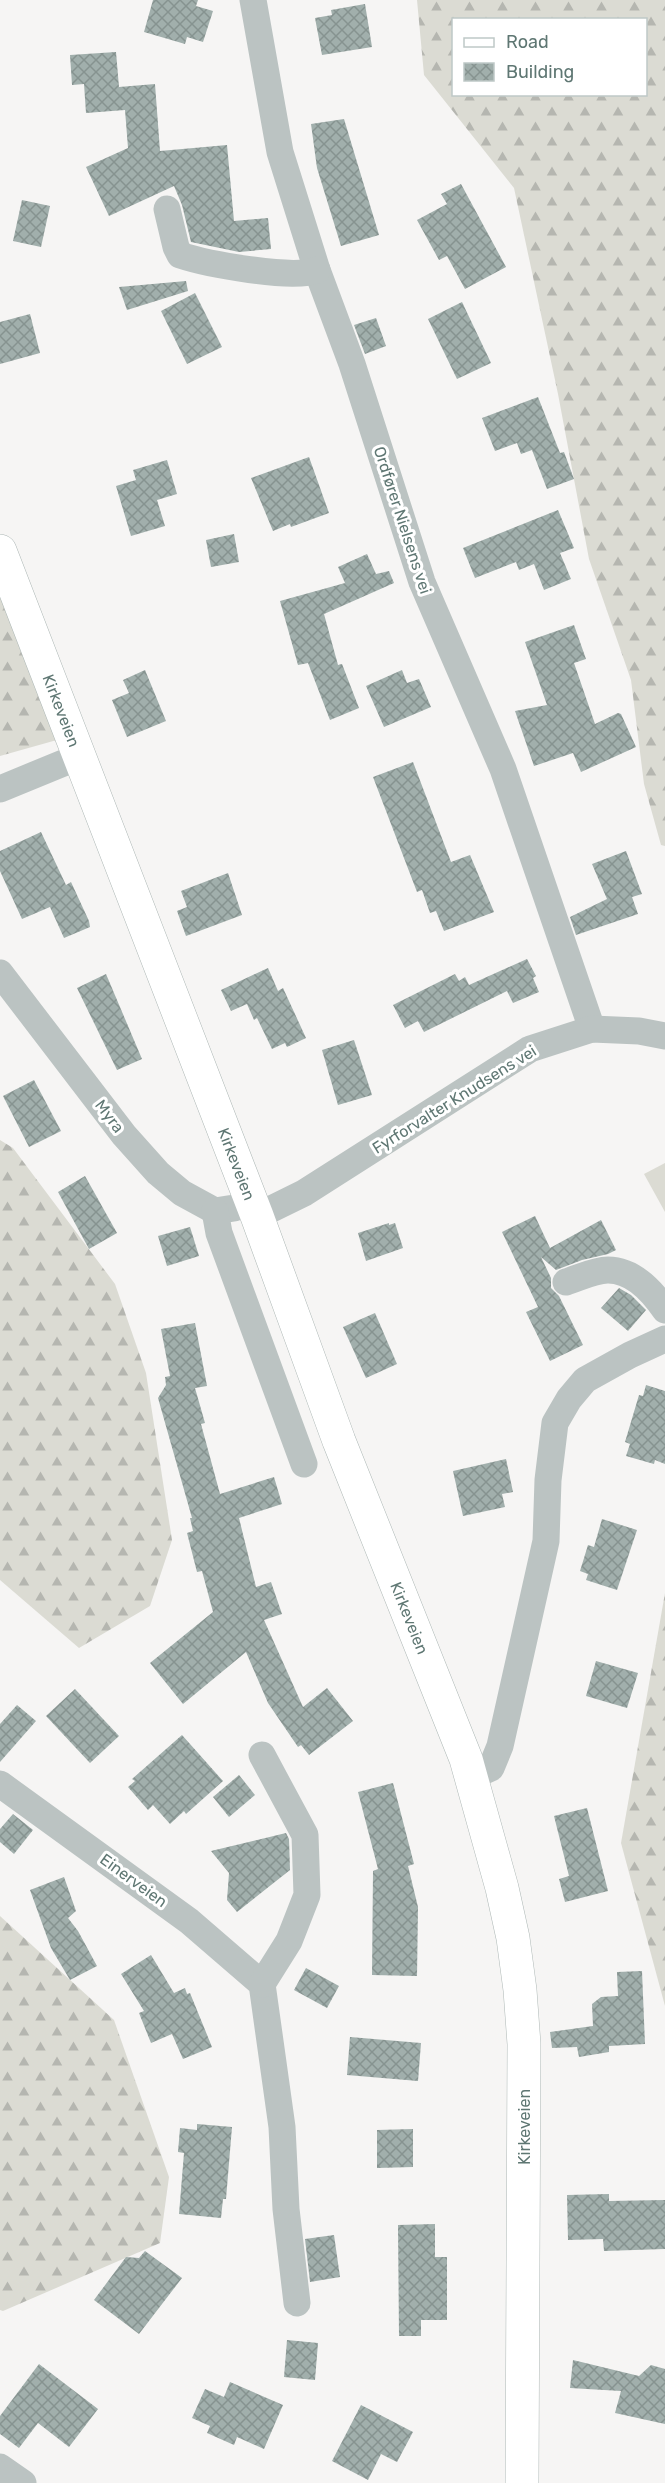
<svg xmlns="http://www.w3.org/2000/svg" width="665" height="2483" viewBox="0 0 665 2483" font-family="Rubik,sans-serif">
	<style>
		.green { fill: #dbdbd3 }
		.forest { fill: url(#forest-firs); fill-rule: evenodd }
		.building { fill: url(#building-cross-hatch) }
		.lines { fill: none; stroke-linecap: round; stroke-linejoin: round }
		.secondary-casing { stroke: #aeb8b6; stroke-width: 34 }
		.street { stroke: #bbc3c2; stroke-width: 27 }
		.secondary { stroke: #fff; stroke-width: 33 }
		.labels { text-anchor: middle; stroke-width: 6; stroke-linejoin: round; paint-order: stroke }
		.street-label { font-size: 16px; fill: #5f7773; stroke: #fff }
	</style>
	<defs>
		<pattern id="forest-firs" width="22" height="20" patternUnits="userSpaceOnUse" patternTransform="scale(1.5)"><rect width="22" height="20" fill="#dbdbd3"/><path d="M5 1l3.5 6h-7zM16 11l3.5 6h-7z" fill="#b5b6b0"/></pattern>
		<pattern id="building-cross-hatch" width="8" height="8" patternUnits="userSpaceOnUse" patternTransform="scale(1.5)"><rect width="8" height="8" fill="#a1afac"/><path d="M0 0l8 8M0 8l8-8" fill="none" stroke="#869390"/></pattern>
	</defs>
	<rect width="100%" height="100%" fill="#f6f5f4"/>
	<polygon class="green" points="665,1163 665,1212 644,1174"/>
	<g class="forest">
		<path d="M 417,0 L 665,0 L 665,846 L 661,845 L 644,784 L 631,680 L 589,559 L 558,394 L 514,188 L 424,75 ZM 454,20 L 646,20 L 646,94 L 454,94 Z"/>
		<polygon points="0,553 64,738 0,756"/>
		<polygon points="0,1140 13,1148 115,1284 146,1373 172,1540 150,1606 79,1648 0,1580"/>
		<polygon points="665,1593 665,2006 621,1843"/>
		<polygon points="0,1916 114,2020 169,2177 160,2243 3,2311 0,2310"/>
	</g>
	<g class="building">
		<polygon points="153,0 198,0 196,6 213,11 203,42 187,37 185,44 144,32"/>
		<polygon points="365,4 372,47 322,55 315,18 332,15 331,10"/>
		<polygon points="116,52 119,87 155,84 160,151 227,145 234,221 268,218 271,249 239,252 191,242 182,205 174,186 109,216 86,167 128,148 125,110 86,113 84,84 72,85 70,55"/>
		<polygon points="344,119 379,235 341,246 317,168 311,124"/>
		<polygon points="461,184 506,267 465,289 447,256 439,260 417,220 447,204 441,194"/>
		<polygon points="22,200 50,206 41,247 13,241"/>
		<polygon points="186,281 188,291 127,310 119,287"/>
		<polygon points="195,293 222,347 187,364 161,311"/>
		<polygon points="462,302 491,363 457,379 428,319"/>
		<polygon points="30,314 40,353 0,364 0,322"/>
		<polygon points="376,318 386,346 365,354 354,325"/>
		<polygon points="538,397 560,453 564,452 574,479 547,489 532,450 521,454 517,443 495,451 482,418"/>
		<polygon points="309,457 329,513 291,527 290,524 273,531 251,478"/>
		<polygon points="167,460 177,494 157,500 165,526 131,536 116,486 136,480 133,470"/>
		<polygon points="558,510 574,548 560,553 571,579 544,590 534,564 519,570 516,562 475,578 463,548"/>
		<polygon points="234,534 239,562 211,567 206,540"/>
		<polygon points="367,554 376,574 389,571 394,583 324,614 338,665 342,664 359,708 330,720 308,663 298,665 280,601 345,583 338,567"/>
		<polygon points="574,625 586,659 574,663 595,724 618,713 621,714 636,747 581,772 573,753 534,766 515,711 547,705 525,642"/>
		<polygon points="145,670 166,721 127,737 112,700 129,693 123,680"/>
		<polygon points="402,670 407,683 419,679 431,707 384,727 366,686"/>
		<polygon points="413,762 451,862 470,855 494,912 444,931 436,911 430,913 422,890 417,892 373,777"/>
		<polygon points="41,832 66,885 71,882 89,921 90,927 64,938 50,907 22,919 0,871 0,851"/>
		<polygon points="626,851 642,894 632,897 638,914 576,935 570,917 607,899 592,864"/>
		<polygon points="228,873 242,915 186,936 177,911 187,907 181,891"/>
		<polygon points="527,959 536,976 533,978 539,992 513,1003 507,991 424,1032 418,1021 405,1028 393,1005 455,974 459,981 465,977 469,985"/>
		<polygon points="268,968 278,991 283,988 306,1038 287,1047 285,1043 272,1049 257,1018 254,1020 247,1004 231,1011 221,990"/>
		<polygon points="106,974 142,1059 117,1070 77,988"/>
		<polygon points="354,1040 372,1095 338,1105 322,1050"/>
		<polygon points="34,1080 61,1131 29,1147 3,1096"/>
		<polygon points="85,1176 117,1233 89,1249 58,1192"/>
		<polygon points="535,1216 550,1248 601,1220 616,1250 608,1254 582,1260 556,1270 541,1257 551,1278 551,1288 559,1296 583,1345 550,1361 526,1312 538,1307 502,1232"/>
		<polygon points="389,1223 389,1225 395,1223 403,1248 366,1261 358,1233"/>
		<polygon points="190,1227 199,1256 167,1266 158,1236"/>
		<polygon points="619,1288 631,1295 646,1310 628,1331 601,1308"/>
		<polygon points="375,1313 397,1364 366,1378 343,1327"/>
		<polygon points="195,1323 207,1386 195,1388 205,1423 201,1424 220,1494 274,1477 282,1504 239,1518 256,1587 271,1582 282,1614 264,1620 303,1707 327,1688 353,1721 309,1755 301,1745 298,1747 268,1703 246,1652 183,1704 150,1663 213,1612 202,1571 197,1572 187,1533 193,1531 190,1518 192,1518 158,1398 166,1385 165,1377 170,1376 161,1329"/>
		<polygon points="646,1385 665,1391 665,1464 655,1460 654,1464 626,1456 630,1444 625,1442 639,1395 643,1396"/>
		<polygon points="506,1459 513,1492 502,1494 505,1507 463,1516 453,1471"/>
		<polygon points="602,1519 637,1530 617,1590 586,1580 588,1574 580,1571 588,1545 594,1547"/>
		<polygon points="596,1661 638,1673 627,1708 586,1696"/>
		<polygon points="75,1689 119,1736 90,1763 46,1716"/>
		<polygon points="17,1705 36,1721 0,1762 0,1724"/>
		<polygon points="182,1735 223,1781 186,1814 184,1811 170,1824 153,1805 148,1810 128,1787 135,1781 132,1779"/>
		<polygon points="239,1775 255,1795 229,1817 213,1797"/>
		<polygon points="393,1783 414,1864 408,1866 418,1907 417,1976 372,1975 373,1871 378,1869 358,1792"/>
		<polygon points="587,1808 608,1891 565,1902 559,1879 569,1876 554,1816"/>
		<polygon points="13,1814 33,1830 14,1854 0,1842 0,1829"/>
		<polygon points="286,1833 289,1839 290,1870 237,1912 227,1900 229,1873 211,1851"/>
		<polygon points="64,1877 76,1911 68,1918 78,1931 97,1966 70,1980 51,1948 30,1890"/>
		<polygon points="151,1955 174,1993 185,1988 187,1994 190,1993 212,2047 183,2059 172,2034 151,2043 139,2013 144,2011 121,1974"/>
		<polygon points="306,1968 339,1986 327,2008 294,1990"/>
		<polygon points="642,1971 645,2044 609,2046 609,2052 579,2057 577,2047 552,2048 550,2032 593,2026 592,2004 601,1997 618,1996 617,1972"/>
		<polygon points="350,2037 421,2043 418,2081 347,2075"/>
		<polygon points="197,2124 232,2127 226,2199 223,2199 221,2218 179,2214 184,2153 178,2152 180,2128 197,2130"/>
		<polygon points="413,2129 413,2167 377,2168 377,2130"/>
		<polygon points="609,2194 609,2201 665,2200 665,2249 604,2251 603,2239 568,2240 567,2195"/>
		<polygon points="435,2224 435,2257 447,2257 447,2320 421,2320 421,2336 399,2336 398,2225"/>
		<polygon points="334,2235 340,2277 310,2282 305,2239"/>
		<polygon points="145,2251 182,2278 139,2334 94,2300 126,2257 139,2258"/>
		<polygon points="287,2340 318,2343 315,2380 284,2377"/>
		<polygon points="573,2360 639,2376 651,2365 665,2369 665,2424 615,2413 621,2391 570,2388"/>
		<polygon points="39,2364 98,2409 69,2447 38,2423 19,2448 0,2434 0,2416"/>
		<polygon points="230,2382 283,2405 264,2449 237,2437 234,2445 207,2433 210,2426 192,2418 205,2389 224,2397"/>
		<polygon points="361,2405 413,2432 397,2462 381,2454 368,2480 332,2461"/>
	</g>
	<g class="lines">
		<defs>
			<g id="secondary">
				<path id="s1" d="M 0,551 L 257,1216 L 339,1441 L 466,1759 L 502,1888 L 513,1938 L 520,1990 L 524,2044 L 522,2483"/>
			</g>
		</defs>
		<use href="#secondary" class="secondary-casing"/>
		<g class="street">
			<polyline points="253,0 280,152 317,270 352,364 422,582 503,769 592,1029"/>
			<path d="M 167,209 L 176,247 L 180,255 C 207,264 293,280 317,270"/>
			<polyline points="0,789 78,757"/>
			<polyline points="0,973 124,1135 158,1173 182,1193 215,1211 234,1208 251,1201"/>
			<polyline points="215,1211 219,1233 304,1464"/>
			<polyline points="257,1216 304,1193 530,1049 592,1029 639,1031 665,1036"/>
			<path d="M 566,1282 C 579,1278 594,1270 608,1270 C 633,1270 652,1291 665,1310"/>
			<polyline points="471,1777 491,1768 500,1746 546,1541 548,1480 555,1423 569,1399 585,1380 630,1355 665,1339"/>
			<polyline points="0,1784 189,1921 262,1984 282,2127 286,2209 297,2303"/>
			<polyline points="262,1984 289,1941 307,1895 305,1835 262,1755"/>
			<polyline points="0,2467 23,2483"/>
		</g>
		<use href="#secondary" class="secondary"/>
	</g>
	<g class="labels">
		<g class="street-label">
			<text transform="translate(403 520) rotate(72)" y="6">Ordfører Nielsens vei</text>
			<text dy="6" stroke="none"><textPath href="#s1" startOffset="171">Kirkeveien</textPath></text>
			<text transform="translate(454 1099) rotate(-32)" y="6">Fyrforvalter Knudsens vei</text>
			<text transform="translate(110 1116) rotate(53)" y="6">Myra</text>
			<text dy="6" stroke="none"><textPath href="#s1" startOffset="657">Kirkeveien</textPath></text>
			<text dy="6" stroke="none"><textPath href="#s1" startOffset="1143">Kirkeveien</textPath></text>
			<text transform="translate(134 1880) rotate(36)" y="6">Einerveien</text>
			<text transform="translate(524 2127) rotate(-90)" y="6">Kirkeveien</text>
		</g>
	</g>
	<rect x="452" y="18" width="195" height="78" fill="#ffffff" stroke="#bfc9c7" stroke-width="1.5"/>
	<rect x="464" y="38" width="30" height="9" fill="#ffffff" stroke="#bfc9c7" stroke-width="1.5"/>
	<text x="506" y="48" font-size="18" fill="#5f7773">Road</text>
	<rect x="464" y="63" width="30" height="18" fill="url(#building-cross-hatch)" stroke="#bfc9c7" stroke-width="1.5"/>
	<text x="506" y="78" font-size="18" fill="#5f7773">Building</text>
</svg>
